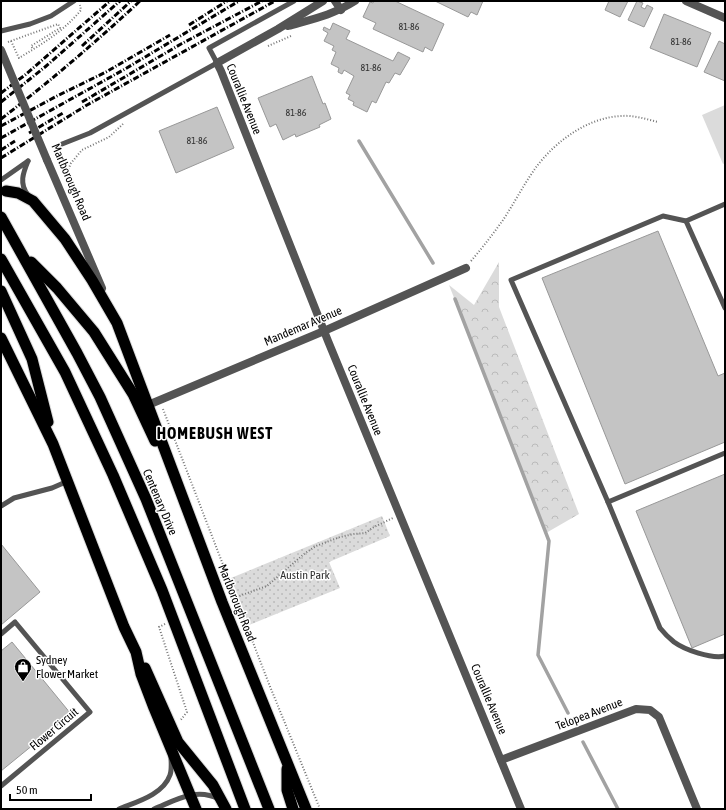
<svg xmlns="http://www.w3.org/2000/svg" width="726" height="810" viewBox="0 0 726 810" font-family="'Asap Condensed',sans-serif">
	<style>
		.forest { fill: url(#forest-crowns) }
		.park { fill: url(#park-dots) }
		.pitch { fill: #dbdbdb }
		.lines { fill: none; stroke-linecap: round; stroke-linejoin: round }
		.stream { stroke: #a2a2a2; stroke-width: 3.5 }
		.building { fill: #c4c4c4; stroke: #989898 }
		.trunk-casing { stroke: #dbdbdb; stroke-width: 13 }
		.path { stroke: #767676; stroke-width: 2; stroke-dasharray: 1 2; stroke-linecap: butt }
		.service { stroke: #545454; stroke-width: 5 }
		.minor { stroke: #545454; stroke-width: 8 }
		.trunk { stroke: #000; stroke-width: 11 }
		.rail { stroke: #000; stroke-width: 3; stroke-dasharray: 6 2 1 2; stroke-linecap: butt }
		.minor-bridge { stroke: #545454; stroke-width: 8 }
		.labels { text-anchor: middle; stroke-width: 3; stroke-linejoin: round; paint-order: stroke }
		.number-label { font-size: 10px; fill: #313131 }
		.street-label { font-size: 12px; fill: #000; stroke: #fff }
		.park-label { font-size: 12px; fill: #323232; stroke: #fff }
		.poi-label { font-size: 12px; fill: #000; stroke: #fff; text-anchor: start }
		.district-label { font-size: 16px; font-weight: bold; letter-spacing: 1px; fill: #000; stroke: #fff }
	</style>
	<defs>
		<pattern id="forest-crowns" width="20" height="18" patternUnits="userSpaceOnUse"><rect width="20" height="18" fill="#dbdbdb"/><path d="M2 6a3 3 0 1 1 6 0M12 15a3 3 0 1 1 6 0" fill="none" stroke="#bababa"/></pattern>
		<pattern id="park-dots" width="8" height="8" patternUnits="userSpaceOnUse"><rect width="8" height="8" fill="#dbdbdb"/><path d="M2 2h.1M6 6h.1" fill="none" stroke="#bababa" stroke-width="1.8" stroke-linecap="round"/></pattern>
	</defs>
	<rect width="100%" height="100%" fill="#fff"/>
	<polygon class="forest" points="499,262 499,307 579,514 546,533 449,285 474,305"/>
	<polygon class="park" points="382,516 390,536 329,562 340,588 249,625 231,578"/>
	<polygon class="pitch" points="725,105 725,163 723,164 702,115"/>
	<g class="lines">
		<g class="stream">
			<polyline points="359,141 433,263"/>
			<polyline points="455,299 549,541 538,655 568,713"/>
			<polyline points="583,742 618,809"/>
		</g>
	</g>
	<g class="building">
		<polygon points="374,1 395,1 444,24 432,51 425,47 423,52 373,29 376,23 363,17 370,2 373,3"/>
		<polygon points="435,1 483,1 477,15 471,12 468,17"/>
		<polygon points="609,1 628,1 620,17 605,10"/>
		<polygon points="637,1 643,3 641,7 645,9 647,5 653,8 644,27 628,20"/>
		<polygon points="664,14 711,33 697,67 650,48"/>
		<polygon points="333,23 350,31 346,39 393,61 398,52 410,58 400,75 395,73 389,83 386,82 376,103 372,101 367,112 353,105 354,102 348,99 350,95 346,93 354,76 344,70 342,74 338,72 339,68 331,64 336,52 332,50 334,46 324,41 328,33 323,30 324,27 330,30"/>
		<polygon points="719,41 725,44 725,81 704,72"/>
		<polygon points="312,76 323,104 325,103 331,119 319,125 320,127 296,137 295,134 283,140 276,124 270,127 258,98"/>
		<polygon points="217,107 234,148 176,173 159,131"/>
		<polygon points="658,231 718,376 725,373 725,442 625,484 542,278"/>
		<polygon points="725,474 725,634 692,648 636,511"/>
		<polygon points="1,544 40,592 1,625"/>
		<polygon points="12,642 71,714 1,771 1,651"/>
	</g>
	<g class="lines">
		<defs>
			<g id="trunk">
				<polyline points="6,191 18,193 33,201 65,239 92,280 117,323 222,602 306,809"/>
				<polyline points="1,217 77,353 100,397 146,499 269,809"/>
				<polyline points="1,259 65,372 113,475 162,590 245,809"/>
				<polyline points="31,262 57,288 94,332 133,394 155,441"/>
				<polyline points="1,291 32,359 48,422"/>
				<polyline points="1,338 53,444 124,627 136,652 141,674 154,708 196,809"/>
				<polyline points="145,668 178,742 213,785 226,809"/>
				<polyline points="287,769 287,790 293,809"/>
			</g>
		</defs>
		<use href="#trunk" class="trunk-casing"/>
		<g class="path">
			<path d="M 11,41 L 19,58 C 42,44 64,31 81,10 L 80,5"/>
			<polyline points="8,42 58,24 60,28 31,46 33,49"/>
			<polyline points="268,46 291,36"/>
			<polyline points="64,177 66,175 71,163 82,150 109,137 123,124"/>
			<path d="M 471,261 C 483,247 493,234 503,220 C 515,202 525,182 537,166 C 557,140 589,117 622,116 C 633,115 646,119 658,122"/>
			<polyline points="163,409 269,684 320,809"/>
			<polyline points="231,599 267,586 304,554 316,546 340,537 354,534 365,533 374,527 393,518"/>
			<polyline points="165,624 159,627 187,712 180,721"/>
		</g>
		<g class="service">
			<polyline points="1,31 30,24 51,16 74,1"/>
			<polyline points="57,146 90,133 217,63 209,48 294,1"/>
			<path d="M 28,161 C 23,173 19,184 28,195"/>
			<polyline points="1,180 28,161"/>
			<polyline points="725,204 686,221 725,308"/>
			<polyline points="686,221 663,216 511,280 608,502 725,453"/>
			<path d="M 608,502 L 660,628 C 664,633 669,638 674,642 C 685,650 711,659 725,656"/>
			<polyline points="1,506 14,498 52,488 68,481"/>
			<polyline points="1,634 15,622 90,712 1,786"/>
			<path d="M 119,809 C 136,802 163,795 170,775 C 172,770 171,762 171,756"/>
			<path d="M 154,809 C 176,800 196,787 219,799"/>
		</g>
		<g class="minor">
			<polyline points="323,1 278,29 217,63 221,71 328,341 521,809"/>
			<polyline points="335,1 341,10"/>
			<polyline points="686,1 725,18"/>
			<path d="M 288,26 C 313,19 333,15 355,1"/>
			<polyline points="47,160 102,288"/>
			<polyline points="148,405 324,331 466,268"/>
			<polyline points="501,760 636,709 650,710 659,717 697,809"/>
		</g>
		<use href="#trunk" class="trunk"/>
		<g class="rail">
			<polyline points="189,25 227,1"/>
			<polyline points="82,46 131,1"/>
			<polyline points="1,93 25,75 110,1"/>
			<polyline points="1,102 45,67 120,1"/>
			<polyline points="82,102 181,44 262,1"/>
			<path d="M 1,119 C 49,82 95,43 140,1"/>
			<polyline points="1,126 57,96 106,72 170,35"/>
			<polyline points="29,133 63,113"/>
			<polyline points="1,138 125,69 239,1"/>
			<polyline points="1,150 15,141"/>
			<polyline points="1,158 87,105 275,1"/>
		</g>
		<polyline class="minor-bridge" points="1,50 47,160"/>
	</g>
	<defs>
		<symbol id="shop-pin" viewBox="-11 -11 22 30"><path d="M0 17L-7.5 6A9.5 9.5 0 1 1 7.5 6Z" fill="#000" stroke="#fff"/><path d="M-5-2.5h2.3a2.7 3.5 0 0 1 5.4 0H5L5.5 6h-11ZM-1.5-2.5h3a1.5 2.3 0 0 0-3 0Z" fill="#fff"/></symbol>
	</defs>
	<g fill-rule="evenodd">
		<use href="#shop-pin" x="13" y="657" width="20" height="27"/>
	</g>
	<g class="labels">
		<g class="number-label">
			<text x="409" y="30">81-86</text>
			<text x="681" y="45">81-86</text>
			<text x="371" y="71">81-86</text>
			<text x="296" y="116">81-86</text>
			<text x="197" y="144">81-86</text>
		</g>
		<g class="street-label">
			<text transform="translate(244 99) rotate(68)" y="4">Courallie Avenue</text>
			<text transform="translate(71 182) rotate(67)" y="4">Marlborough Road</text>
			<text transform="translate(303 326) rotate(-23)" y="4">Mandemar Avenue</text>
			<text transform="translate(365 400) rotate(68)" y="4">Courallie Avenue</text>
			<text transform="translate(160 502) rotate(67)" y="4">Centenary Drive</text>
			<text transform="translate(237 603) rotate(68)" y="4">Marlborough Road</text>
			<text transform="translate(489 699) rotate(67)" y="4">Courallie Avenue</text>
			<text transform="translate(589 714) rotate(-21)" y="4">Telopea Avenue</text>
			<text transform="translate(54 729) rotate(-40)" y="4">Flower Circuit</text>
		</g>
		<g class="park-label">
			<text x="305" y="579">Austin Park</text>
		</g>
		<g class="poi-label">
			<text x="36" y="664">Sydney<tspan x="36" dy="14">Flower Market</tspan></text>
		</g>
		<g class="district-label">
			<text x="215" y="439">HOMEBUSH WEST</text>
		</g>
	</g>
	<rect width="726" height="810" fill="none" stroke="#000000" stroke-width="4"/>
	<path d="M10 794v6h81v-6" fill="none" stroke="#000000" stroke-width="2"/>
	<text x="16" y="794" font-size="12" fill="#000000" stroke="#ffffff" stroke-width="3" paint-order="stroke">50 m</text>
</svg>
